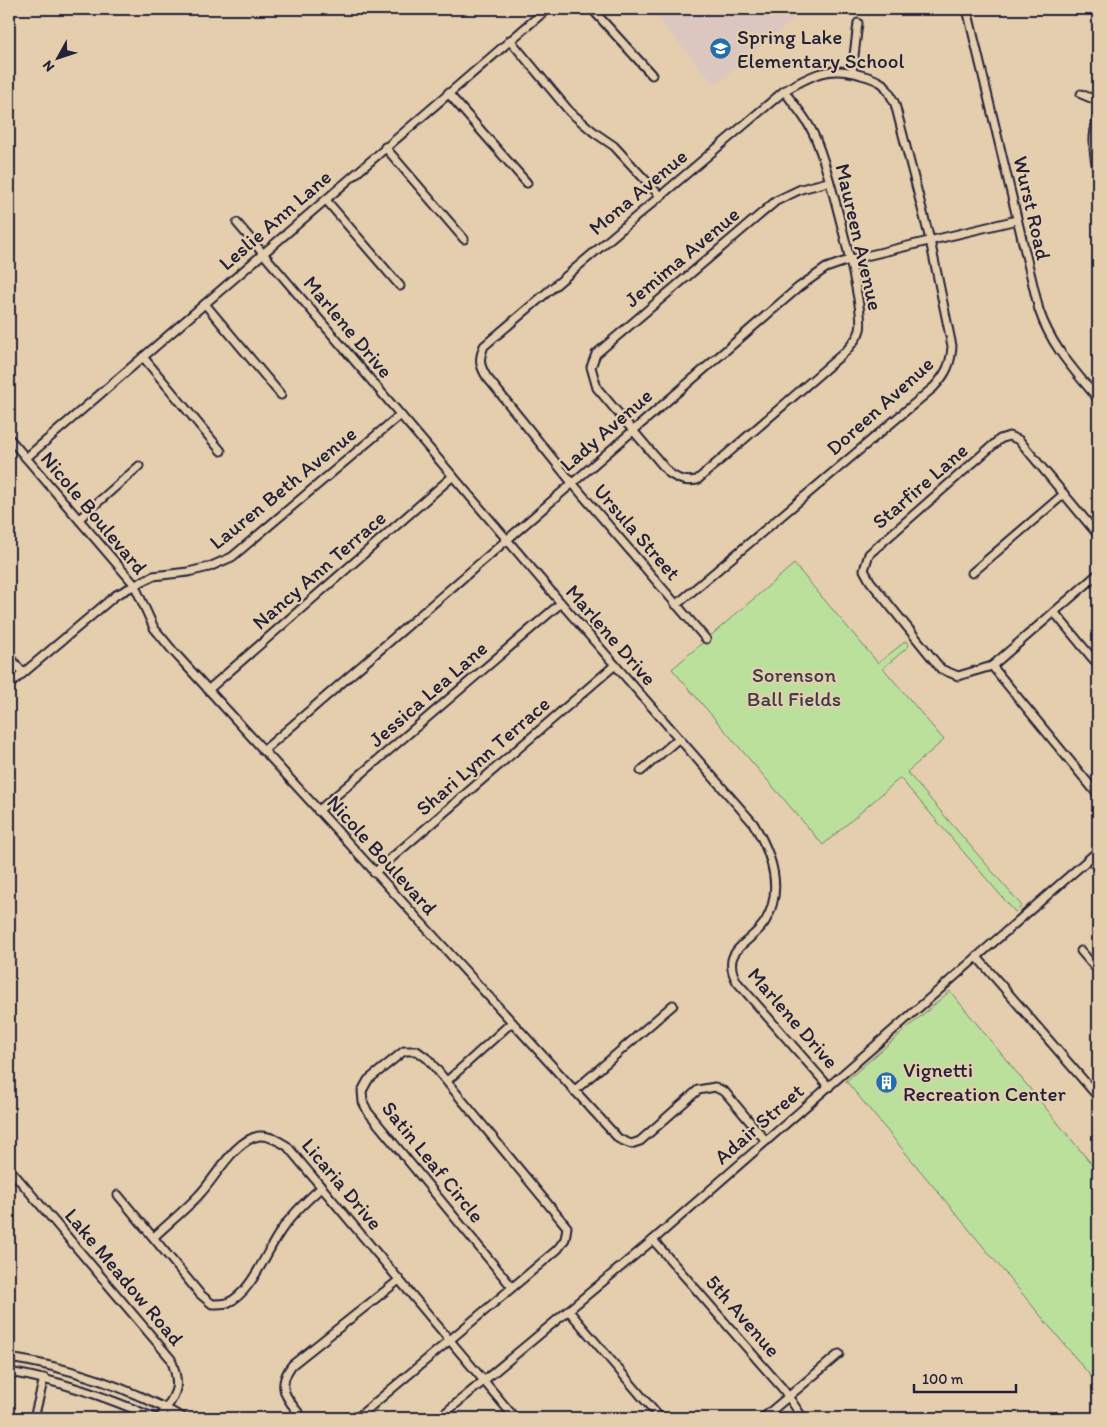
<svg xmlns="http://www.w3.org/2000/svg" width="1107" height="1427" viewBox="0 0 1107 1427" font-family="Itim,sans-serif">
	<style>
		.built { fill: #dbc7bf }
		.green { fill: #bae09b; stroke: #6e816b }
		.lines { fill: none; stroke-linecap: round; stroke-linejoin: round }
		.minor-casing { stroke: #22223b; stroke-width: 11 }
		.minor { stroke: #e5cead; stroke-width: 7 }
		.labels { text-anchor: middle; stroke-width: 4.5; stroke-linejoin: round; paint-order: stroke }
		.poi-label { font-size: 21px; fill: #22223b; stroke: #e5cead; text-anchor: start }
		.street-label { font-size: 21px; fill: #22223b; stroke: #e5cead }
		.park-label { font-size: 21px; fill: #393e49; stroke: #e5cead }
	</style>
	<rect width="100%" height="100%" fill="#e5cead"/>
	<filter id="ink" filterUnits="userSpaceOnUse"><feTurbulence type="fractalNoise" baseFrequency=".02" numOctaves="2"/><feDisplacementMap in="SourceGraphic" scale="10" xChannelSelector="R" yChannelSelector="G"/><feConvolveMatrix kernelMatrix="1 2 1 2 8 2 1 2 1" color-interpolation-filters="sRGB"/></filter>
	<g filter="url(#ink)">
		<polygon class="built" points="650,9 799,9 802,12 715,85"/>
		<g class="green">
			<polygon points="794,564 878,663 906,641 909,646 883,668 944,740 907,772 1022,906 1015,912 900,778 823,845 672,669"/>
			<polygon points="950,991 1098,1172 1098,1385 846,1081"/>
		</g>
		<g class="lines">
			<defs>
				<g id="minor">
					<polyline points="592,9 652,75"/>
					<path d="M 967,9 L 1039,310 C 1051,346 1074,370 1098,399"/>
					<polyline points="510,40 570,112 595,133 614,146 660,196"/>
					<polyline points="852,72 858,23"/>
					<path d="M 784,91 C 797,108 811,124 818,145 C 828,171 866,309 860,330 C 858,338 851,345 846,351 L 697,480 C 686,482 679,480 669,473 L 597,388 L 591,367 L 596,354 L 776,201 L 801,189 L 828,182"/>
					<polyline points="448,93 527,183"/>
					<polyline points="1081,94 1098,101"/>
					<path d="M 1098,115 C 1092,136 1093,152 1098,173"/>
					<polyline points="385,147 464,239"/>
					<polyline points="326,200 400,286"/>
					<path d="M 237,223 L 561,603 L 753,823 C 771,852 784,888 766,920 C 753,944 718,948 737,982 L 829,1087"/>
					<polyline points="205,304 281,395"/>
					<polyline points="143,357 221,451"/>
					<polyline points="9,438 134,584 154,628 173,651 619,1139 631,1144 640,1141 698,1090 715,1087 725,1092 766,1141"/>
					<polyline points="26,458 547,9"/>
					<polyline points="79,519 139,466"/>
					<polyline points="1098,535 1019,440 1009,436 1000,439 869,554 864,570 870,581 941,669 958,676 992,666 1098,574"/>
					<polyline points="972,573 1064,494"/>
					<path d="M 676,605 L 934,387 C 946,374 951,364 952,346 L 930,240 L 895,104 C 892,98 888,89 883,84 C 876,79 869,77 861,75 C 829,65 811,75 784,91 L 484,346 C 479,359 479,364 486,376 L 573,484 L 706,639"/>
					<polyline points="1054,612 1098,665"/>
					<polyline points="9,656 23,673"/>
					<polyline points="992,666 1098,795"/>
					<polyline points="9,685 116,595 153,576 188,572 209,567 232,557 400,415"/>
					<polyline points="208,690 453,476"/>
					<polyline points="263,751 799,287 826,268 849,260 1017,220"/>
					<polyline points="641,771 678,739"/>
					<polyline points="318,811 561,603"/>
					<polyline points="374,873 615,665"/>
					<polyline points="1081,951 1098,971"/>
					<polyline points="977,957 1098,1097"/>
					<polyline points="447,1081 511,1023"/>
					<polyline points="574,1091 673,1005"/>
					<path d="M 9,1168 L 171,1359 C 182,1389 176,1393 160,1418"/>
					<path d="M 118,1195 L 200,1294 L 212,1304 C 216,1304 222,1304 227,1303 C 251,1294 266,1252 280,1232 C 291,1215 306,1201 322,1187"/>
					<path d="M 154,1237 C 169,1223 185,1210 199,1195 C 215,1179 234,1140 259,1136 C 269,1135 279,1141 287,1146 L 515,1418"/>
					<polyline points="653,1240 783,1389 803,1418"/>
					<polyline points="569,1311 660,1418"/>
					<path d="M 9,1358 C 71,1367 129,1388 184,1418"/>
					<path d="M 9,1372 C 62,1381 106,1397 155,1418"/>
					<polyline points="34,1418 44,1378"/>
					<path d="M 303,1418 C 287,1399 275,1388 292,1365 L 399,1280"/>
					<polyline points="357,1418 558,1249 565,1239 567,1227 428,1059 417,1051 404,1051 368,1080 362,1091 363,1102 368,1112 512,1287"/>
					<polyline points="439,1418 653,1240 1098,851"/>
					<polyline points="763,1418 839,1354"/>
				</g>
			</defs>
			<use href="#minor" class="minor-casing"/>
			<use href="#minor" class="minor"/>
		</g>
	</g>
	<defs>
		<symbol id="school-disc" viewBox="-11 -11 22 22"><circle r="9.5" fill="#1f6fb2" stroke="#e5cead"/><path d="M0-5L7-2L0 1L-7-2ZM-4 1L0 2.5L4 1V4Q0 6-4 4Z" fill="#fff"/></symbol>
		<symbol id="building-disc" viewBox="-11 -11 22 22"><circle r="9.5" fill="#1f6fb2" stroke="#e5cead"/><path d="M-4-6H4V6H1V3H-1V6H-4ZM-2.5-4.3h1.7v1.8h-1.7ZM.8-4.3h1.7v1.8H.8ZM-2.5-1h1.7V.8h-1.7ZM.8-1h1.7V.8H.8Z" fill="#fff"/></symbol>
	</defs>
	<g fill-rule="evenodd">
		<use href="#school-disc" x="708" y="36" width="25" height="25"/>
		<use href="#building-disc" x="874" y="1070" width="25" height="25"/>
	</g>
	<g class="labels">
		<g class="poi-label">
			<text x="737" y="44">Spring Lake<tspan x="737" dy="24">Elementary School</tspan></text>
			<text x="903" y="1077">Vignetti<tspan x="903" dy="24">Recreation Center</tspan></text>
		</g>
		<g class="street-label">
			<text transform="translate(638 192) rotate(-40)" y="7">Mona Avenue</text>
			<text transform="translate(1032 208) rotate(77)" y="7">Wurst Road</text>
			<text transform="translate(275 220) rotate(-41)" y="7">Leslie Ann Lane</text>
			<text transform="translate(859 237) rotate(77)" y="7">Maureen Avenue</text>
			<text transform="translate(682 257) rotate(-40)" y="7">Jemima Avenue</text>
			<text transform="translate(348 327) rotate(50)" y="7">Marlene Drive</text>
			<text transform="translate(880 406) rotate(-42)" y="7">Doreen Avenue</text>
			<text transform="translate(606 430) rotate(-41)" y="7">Lady Avenue</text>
			<text transform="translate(920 486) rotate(-41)" y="7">Starfire Lane</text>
			<text transform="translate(283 488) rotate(-39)" y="7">Lauren Beth Avenue</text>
			<text transform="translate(94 513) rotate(50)" y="7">Nicole Boulevard</text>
			<text transform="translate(637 532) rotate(49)" y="7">Ursula Street</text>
			<text transform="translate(319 570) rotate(-41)" y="7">Nancy Ann Terrace</text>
			<text transform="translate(611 635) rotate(49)" y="7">Marlene Drive</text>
			<text transform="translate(428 694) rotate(-41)" y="7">Jessica Lea Lane</text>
			<text transform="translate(483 756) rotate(-41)" y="7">Shari Lynn Terrace</text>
			<text transform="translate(382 855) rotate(48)" y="7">Nicole Boulevard</text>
			<text transform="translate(793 1018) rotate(49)" y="7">Marlene Drive</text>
			<text transform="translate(759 1124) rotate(-41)" y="7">Adair Street</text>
			<text transform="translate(433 1162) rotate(51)" y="7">Satin Leaf Circle</text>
			<text transform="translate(342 1184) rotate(50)" y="7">Licaria Drive</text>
			<text transform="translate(124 1277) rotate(50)" y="7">Lake Meadow Road</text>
			<text transform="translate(743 1316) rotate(49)" y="7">5th Avenue</text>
		</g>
		<g class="park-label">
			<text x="794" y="682">Sorenson<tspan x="794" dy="24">Ball Fields</tspan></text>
		</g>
	</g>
	<rect width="1107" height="1427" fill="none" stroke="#e5cead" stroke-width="30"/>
	<rect x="15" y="15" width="1077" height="1397" fill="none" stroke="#22223b" stroke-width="2" filter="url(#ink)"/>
	<g transform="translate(58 58) rotate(230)" stroke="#e5cead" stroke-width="4" paint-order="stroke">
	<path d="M0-4L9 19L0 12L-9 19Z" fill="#22223b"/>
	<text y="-8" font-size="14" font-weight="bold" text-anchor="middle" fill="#22223b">N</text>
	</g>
	<path d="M914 1384v8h102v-8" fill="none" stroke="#22223b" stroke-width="2.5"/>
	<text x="922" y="1384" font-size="15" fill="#22223b" stroke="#e5cead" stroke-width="4" paint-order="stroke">100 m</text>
</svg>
